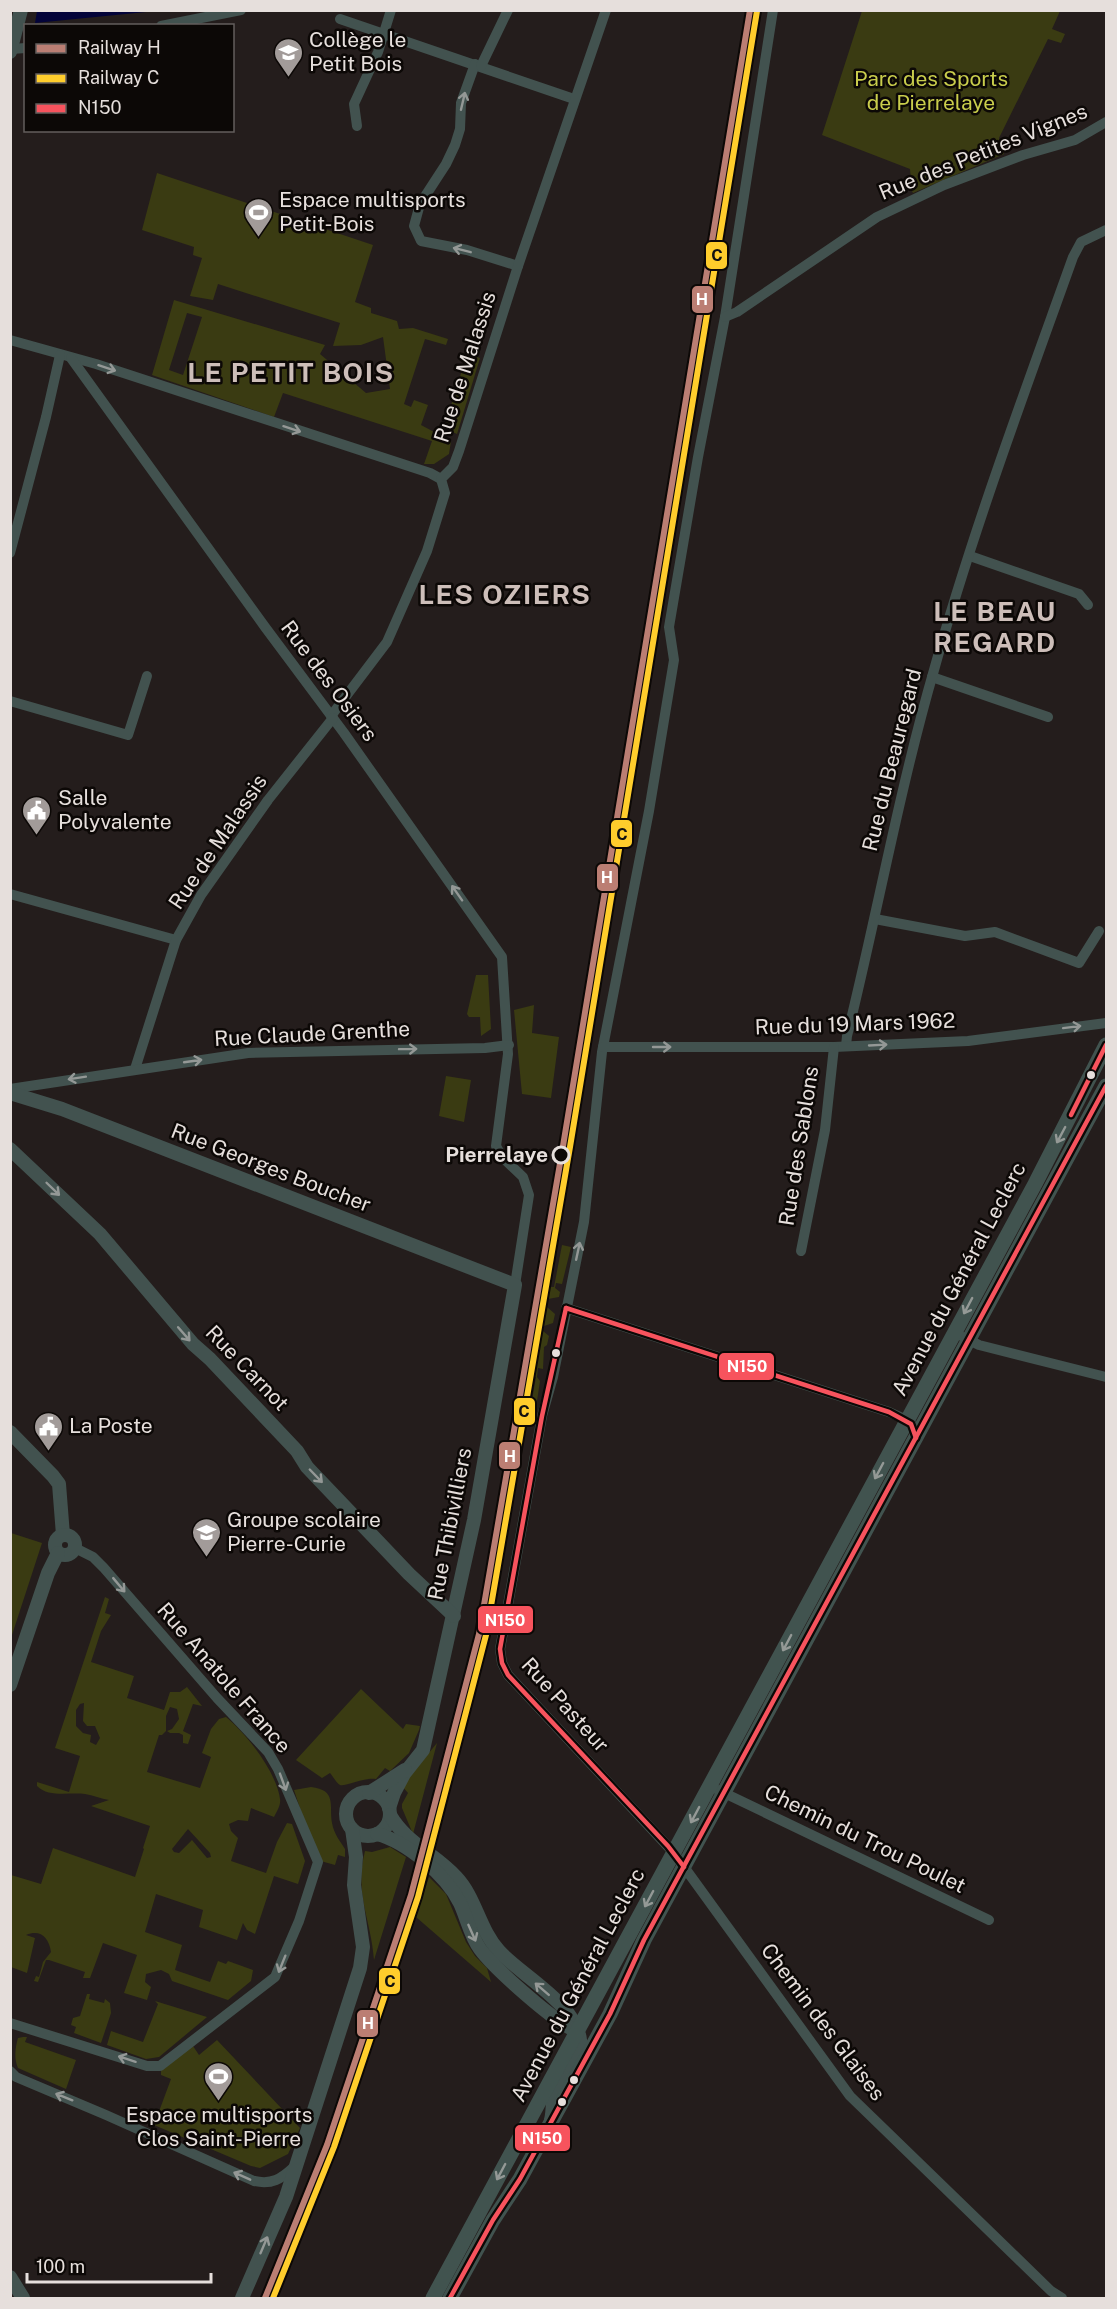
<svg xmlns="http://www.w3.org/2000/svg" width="1117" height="2309" viewBox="0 0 1117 2309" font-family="'Public Sans',sans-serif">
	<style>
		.green { fill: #3a3b12; fill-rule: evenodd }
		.water { fill: #030339 }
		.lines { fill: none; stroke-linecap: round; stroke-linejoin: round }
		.minor { stroke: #42524f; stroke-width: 10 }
		.tertiary { stroke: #42524f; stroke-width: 14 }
		.secondary { stroke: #41534f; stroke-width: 15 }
		.bus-1-casing { stroke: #0c0806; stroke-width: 9 }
		.bus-1 { stroke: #f7535d; stroke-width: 4.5 }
		.rail-1-casing { stroke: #0c0806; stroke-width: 10 }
		.rail-2-casing { stroke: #0c0806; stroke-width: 10 }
		.rail-1 { stroke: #bb7e73; stroke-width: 6 }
		.rail-2 { stroke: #ffcd2c; stroke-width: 6 }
		.oneway { stroke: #949896 }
		.oneway2 { stroke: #949996 }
		.bus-dot { fill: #e6dfdc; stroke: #0c0806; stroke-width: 2 }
		.stop-dot { fill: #0c0806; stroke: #e6dfdc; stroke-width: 3 }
		.labels { text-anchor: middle; stroke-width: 5; stroke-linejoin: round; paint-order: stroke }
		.poi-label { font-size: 21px; fill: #e6dfdc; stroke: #0c0806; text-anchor: start }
		.park-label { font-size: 21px; fill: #c9cd4c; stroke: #0c0806 }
		.street-label { font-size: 21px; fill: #e6dfdc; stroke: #0c0806 }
		.stop-label { font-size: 21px; font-weight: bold; fill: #e6dfdc; stroke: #0c0806; text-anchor: end }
		.district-label { font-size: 27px; font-weight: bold; letter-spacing: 1.5px; fill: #cdbeb9; stroke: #0c0806 }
		.line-badge { stroke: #0c0806; stroke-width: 2 }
		.badge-label { font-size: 16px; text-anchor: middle; font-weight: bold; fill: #fff }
		.pale-badge-label { font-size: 16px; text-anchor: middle; font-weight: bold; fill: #111 }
	</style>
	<rect width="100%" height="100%" fill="#241d1c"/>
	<g class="green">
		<polygon points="862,11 1060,11 1052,29 1065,34 1061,43 1048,39 999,138 1004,154 913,193 908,183 911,182 910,169 822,135"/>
		<path d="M 157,173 L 373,245 L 355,302 L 371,308 L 371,313 L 397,321 L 399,329 L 413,328 L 448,339 L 446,345 L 425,339 L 404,404 L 411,407 L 414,400 L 428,405 L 421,425 L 451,441 L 449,454 L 434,464 L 424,464 L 432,441 L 283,393 L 274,417 L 152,375 L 174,300 L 325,345 L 320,354 L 366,393 L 390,389 L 383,337 L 361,345 L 333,346 L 340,323 L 218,284 L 213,300 L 190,296 L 202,258 L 193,255 L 194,247 L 142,230 ZM 187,313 L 202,317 L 183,375 L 169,370 Z"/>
		<polygon points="467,354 480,358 457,434 444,428"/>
		<polygon points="476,975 488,975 491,1029 481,1036 480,1017 469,1017 467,1014"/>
		<polygon points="534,1005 532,1033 559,1037 551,1098 522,1094 514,1010"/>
		<polygon points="446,1076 471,1080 464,1122 439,1116"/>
		<polygon points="562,1245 571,1247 562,1284 556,1283 555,1288 560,1292 559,1297 548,1299 547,1307 555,1314 553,1323 544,1326 543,1331 549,1336 547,1345 544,1347 543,1369 538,1368 537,1377 540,1381 537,1401 532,1400 536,1377 533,1376 548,1287 554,1287"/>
		<polygon points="11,1533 42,1543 11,1638 10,1533"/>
		<path d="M 105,1597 L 109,1599 L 105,1613 L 111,1615 L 101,1631 L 91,1662 L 134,1676 L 127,1698 L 164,1710 L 170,1692 L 180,1692 L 187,1687 L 202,1706 L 193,1704 L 183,1731 L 191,1735 L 188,1744 L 183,1743 L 183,1735 L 179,1733 L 170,1733 L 167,1731 L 172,1729 L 179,1719 L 177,1709 L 170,1707 L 166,1716 L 166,1731 L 162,1735 L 159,1735 L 147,1772 L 200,1788 L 211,1757 L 202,1753 L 211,1729 L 219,1719 L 226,1717 C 246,1733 277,1773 280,1799 C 281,1805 277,1811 274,1817 L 251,1808 L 248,1821 L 238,1820 L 229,1824 L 231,1831 L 238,1838 L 231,1861 L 266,1873 L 277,1842 L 287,1823 L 292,1824 L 305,1861 L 298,1884 L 274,1876 L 255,1934 L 247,1930 L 243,1923 L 237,1940 L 199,1927 L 203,1910 L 156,1894 L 145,1932 L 182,1945 L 175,1970 L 210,1982 L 218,1961 L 226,1964 L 228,1961 L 253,1970 L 251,1981 L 228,2000 L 172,1981 L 169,1974 L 161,1970 L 146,1974 L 145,1982 L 151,1987 L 147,2000 L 124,1993 L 137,1955 L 103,1943 L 90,1978 L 83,1978 L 85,1972 L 49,1960 L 46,1960 L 38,1982 L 34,1981 L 36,1976 L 39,1977 L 43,1962 L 51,1952 C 49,1937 40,1929 26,1935 L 35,1938 L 27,1973 L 11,1967 L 11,1875 L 41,1884 L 53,1848 L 135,1877 L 144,1849 L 143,1848 L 150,1826 L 91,1806 L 109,1800 C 101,1799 93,1795 85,1794 C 69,1792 49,1798 37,1786 L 37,1782 L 69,1792 L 80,1756 L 55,1748 ZM 84,1703 L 83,1721 L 87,1726 L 95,1726 L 100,1738 L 96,1745 L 90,1742 L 91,1735 L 83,1733 L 76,1726 L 76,1710 L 80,1704 ZM 188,1829 L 210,1853 L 211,1857 L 207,1858 L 192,1840 L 179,1853 L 174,1852 L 172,1849 Z"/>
		<path d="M 361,1689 L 403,1729 L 406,1724 L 420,1726 L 419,1730 L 409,1753 L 390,1771 L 385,1768 L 376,1779 C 365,1777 344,1787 340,1785 C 336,1783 333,1776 330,1773 L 322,1778 L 296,1760 Z"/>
		<polygon points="437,1743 413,1834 402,1808 402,1804 408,1793 402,1786"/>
		<path d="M 311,1787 C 337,1790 329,1805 332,1823 C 334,1834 340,1841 345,1849 L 345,1857 L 338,1855 L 335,1865 L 317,1860 L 294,1790 Z"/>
		<path d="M 390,1847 L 406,1857 L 374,1960 C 371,1919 354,1893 365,1851 L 372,1852 Z"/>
		<polygon points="429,1877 446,1894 466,1942 475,1956 487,1968 491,1982 416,1917"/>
		<polygon points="87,1994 90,1994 89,1999 104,2003 105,1999 110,2003 111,2013 101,2043 74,2033 76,2027 71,2025 73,2018 80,2016"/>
		<polygon points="155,2001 207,2017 159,2057 146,2059 107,2045 111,2031 143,2042 158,2004"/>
		<path d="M 23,2037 L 27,2037 L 25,2042 L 76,2060 L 66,2089 L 18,2068 C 14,2059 15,2048 18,2038 Z"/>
		<polygon points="217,2040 300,2128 288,2154 260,2168 251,2166 154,2125 171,2079 161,2075 161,2069 193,2046 199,2055"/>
	</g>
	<polygon class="water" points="37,11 37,10 156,11 35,23"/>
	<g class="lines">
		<g class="minor">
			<polyline points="773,10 725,317 698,457 669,627 674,660 649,811 602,1052 584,1222 553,1377 542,1416 500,1649 502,1663 508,1675 674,1853 850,2096 1051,2291 1062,2298"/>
			<polyline points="340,19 574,99"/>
			<polyline points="161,26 241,10"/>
			<polyline points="11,49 26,48"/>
			<polyline points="475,64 461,103 460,129 455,145 446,164 420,204 414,226 421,241 467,250 518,266"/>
			<polyline points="481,66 508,10"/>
			<polyline points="357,126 354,104 378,52 391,10"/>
			<polyline points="725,317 737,312 877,217 944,185 1023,155 1075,140 1106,122"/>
			<polyline points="10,340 96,364 430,473 441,479"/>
			<polyline points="71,358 265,627 344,733 502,957 508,1054 496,1146 502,1157 523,1177 529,1195 515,1285"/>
			<polyline points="10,553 46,417 60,355"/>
			<polyline points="970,556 1079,594 1088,605"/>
			<polyline points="932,677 1048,717"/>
			<polyline points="10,701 128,735 147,676"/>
			<polyline points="331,716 387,642 427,551 445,493 441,479 453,467 459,451 518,266 606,10"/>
			<polyline points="10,894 176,940"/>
			<polyline points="875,919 965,936 995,932 1079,963 1099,931"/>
			<path d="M 846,1046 L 847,1036 C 877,915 899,791 934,670 C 973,530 1024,394 1073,257 L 1081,242 L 1106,230"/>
			<polyline points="603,1047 834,1047 968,1041 1106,1023"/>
			<polyline points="135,1069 176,940 201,895 268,800 333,718"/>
			<polyline points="10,1089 248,1053 485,1048 509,1045"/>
			<polyline points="801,1251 825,1130 834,1047"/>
			<polyline points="566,1308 889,1412 907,1420 912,1425"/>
			<polyline points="963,1337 979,1345 1106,1377"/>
			<polyline points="718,1790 989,1920"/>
			<polyline points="10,2023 147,2066 160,2066 275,1977 299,1921 318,1862 278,1769 268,1752 217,1698 104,1568 93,1557 75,1548"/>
			<path d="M 10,2071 L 16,2077 L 106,2115 L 254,2181 C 272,2185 281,2179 294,2167"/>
		</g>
		<g class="tertiary">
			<polyline points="10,52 21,10"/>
			<polyline points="10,1093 62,1109 515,1285 474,1520 423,1750 404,1774 394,1793 389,1808"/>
			<polyline points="10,1149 100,1234 193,1344 210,1359 297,1451 307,1467 409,1574 454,1616"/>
			<polyline points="10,1432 53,1476 59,1484 63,1535"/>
			<circle cx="65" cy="1545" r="10"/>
			<polyline points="10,1685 48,1573 58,1553"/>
			<circle cx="368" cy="1814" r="22"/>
			<polyline points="369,1793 405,1770"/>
			<path d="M 390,1815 C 406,1843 435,1854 456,1877 C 476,1898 479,1929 499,1951 C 522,1976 576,2004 580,2040 C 582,2061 559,2079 554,2098 C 552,2105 553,2113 551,2120"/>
			<path d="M 377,1834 C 407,1842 446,1875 460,1903 C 467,1918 470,1935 480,1949 C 494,1968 556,2024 577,2031"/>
			<polyline points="10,2277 23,2298"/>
			<polyline points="242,2298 286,2197 360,1968 363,1947 354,1885 356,1857 352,1829"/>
		</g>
		<g class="secondary">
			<polyline points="433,2298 1035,1184 1106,1045"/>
			<polyline points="450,2298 493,2220 520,2179 610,2014 644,1940 1106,1086"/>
		</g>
		<defs>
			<g id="bus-1">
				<polyline points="1071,1115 1106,1045"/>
				<polyline points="566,1308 542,1416 500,1649 502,1663 508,1675 668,1846 684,1867"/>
				<polyline points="566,1308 889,1412 911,1424 916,1438"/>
				<polyline points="450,2298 493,2220 520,2179 610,2014 644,1940 1106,1086"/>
			</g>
		</defs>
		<use href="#bus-1" class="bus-1-casing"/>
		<use href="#bus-1" class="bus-1"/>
		<defs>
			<polyline id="rail-1" points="265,2298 327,2145 411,1895 479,1634 563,1146 750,10"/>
			<polyline id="rail-2" points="273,2298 334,2147 418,1897 486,1635 570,1147 757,11"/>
		</defs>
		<use href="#rail-1" class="rail-1-casing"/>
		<use href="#rail-2" class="rail-2-casing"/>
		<use href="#rail-1" class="rail-1"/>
		<use href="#rail-2" class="rail-2"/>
	</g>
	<defs><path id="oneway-shaft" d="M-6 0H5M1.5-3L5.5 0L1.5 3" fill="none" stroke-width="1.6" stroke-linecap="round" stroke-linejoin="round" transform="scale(1.5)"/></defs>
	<g class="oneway">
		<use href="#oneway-shaft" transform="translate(463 101) rotate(-77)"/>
		<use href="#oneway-shaft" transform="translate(462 250) rotate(-166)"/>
		<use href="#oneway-shaft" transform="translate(107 368) rotate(18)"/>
		<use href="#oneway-shaft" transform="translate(292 429) rotate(18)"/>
		<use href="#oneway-shaft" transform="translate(457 893) rotate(-125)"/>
		<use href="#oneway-shaft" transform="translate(1072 1027) rotate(-7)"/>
		<use href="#oneway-shaft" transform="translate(878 1045) rotate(-3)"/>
		<use href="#oneway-shaft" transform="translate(662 1047)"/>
		<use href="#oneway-shaft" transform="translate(408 1049) rotate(-1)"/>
		<use href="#oneway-shaft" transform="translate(193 1061) rotate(-8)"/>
		<use href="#oneway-shaft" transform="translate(77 1078) rotate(171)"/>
		<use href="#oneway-shaft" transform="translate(53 1189) rotate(44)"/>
		<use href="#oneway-shaft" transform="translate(578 1251) rotate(-78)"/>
		<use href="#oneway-shaft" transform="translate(184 1334) rotate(49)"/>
		<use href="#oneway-shaft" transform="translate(316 1476) rotate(46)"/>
		<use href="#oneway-shaft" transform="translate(119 1585) rotate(50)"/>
		<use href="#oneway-shaft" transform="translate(283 1782) rotate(70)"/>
		<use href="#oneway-shaft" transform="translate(472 1933) rotate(66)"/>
		<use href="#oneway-shaft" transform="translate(282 1964) rotate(112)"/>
		<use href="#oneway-shaft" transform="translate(542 1989) rotate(-139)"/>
		<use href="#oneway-shaft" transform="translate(127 2059) rotate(-162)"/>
		<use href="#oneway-shaft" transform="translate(64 2097) rotate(-158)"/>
		<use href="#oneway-shaft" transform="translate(242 2176) rotate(-156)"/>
		<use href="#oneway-shaft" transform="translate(264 2245) rotate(-67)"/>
	</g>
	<g class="oneway2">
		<use href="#oneway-shaft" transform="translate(1061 1135) rotate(118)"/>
		<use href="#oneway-shaft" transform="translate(968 1306) rotate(118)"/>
		<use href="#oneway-shaft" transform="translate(879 1471) rotate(118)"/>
		<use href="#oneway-shaft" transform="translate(787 1643) rotate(118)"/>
		<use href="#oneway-shaft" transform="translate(695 1815) rotate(118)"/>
		<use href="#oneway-shaft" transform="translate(649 1899) rotate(118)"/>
		<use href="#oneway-shaft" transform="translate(501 2172) rotate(118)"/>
	</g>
	<defs>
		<symbol id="school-pin" viewBox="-11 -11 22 30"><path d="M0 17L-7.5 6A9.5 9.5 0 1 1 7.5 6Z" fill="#a29b99" stroke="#0c0806"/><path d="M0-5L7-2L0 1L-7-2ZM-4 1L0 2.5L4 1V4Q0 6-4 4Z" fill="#fff"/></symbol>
		<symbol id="stadium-pin" viewBox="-11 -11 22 30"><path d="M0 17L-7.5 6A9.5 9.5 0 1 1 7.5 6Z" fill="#a29b99" stroke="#0c0806"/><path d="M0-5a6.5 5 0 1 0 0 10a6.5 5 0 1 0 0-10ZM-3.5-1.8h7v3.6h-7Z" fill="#fff"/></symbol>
		<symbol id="civic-pin" viewBox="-11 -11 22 30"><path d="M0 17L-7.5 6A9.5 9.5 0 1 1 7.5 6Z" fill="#a29b99" stroke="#0c0806"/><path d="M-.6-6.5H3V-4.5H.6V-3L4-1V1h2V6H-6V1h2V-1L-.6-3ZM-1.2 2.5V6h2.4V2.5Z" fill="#fff"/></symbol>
	</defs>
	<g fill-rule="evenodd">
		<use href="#school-pin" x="272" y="36" width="33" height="45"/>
		<use href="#stadium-pin" x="242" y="196" width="33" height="45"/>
		<use href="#civic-pin" x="20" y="794" width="33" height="45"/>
		<use href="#civic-pin" x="32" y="1410" width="33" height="45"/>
		<use href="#school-pin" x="190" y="1516" width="33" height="45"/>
		<use href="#stadium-pin" x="202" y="2060" width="33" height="45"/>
	</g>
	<g class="bus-dot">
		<circle cx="1091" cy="1075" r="5"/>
		<circle cx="556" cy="1353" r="5"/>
		<circle cx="574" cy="2080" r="5"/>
		<circle cx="562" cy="2102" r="5"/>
	</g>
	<circle class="stop-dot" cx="561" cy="1155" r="8"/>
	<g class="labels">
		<g class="poi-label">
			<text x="309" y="47">Collège le<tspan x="309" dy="24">Petit Bois</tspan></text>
			<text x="279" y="207">Espace multisports<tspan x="279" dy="24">Petit-Bois</tspan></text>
			<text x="58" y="805">Salle<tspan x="58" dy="24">Polyvalente</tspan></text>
			<text x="69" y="1433">La Poste</text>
			<text x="227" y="1527">Groupe scolaire<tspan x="227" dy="24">Pierre-Curie</tspan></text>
			<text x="219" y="2122" text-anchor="middle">Espace multisports<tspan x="219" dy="24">Clos Saint-Pierre</tspan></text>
		</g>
		<g class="park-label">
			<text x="931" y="86">Parc des Sports<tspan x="931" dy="24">de Pierrelaye</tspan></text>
		</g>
		<g class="street-label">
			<text transform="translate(983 152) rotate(-22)" y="7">Rue des Petites Vignes</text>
			<text transform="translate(465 367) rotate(-72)" y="7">Rue de Malassis</text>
			<text transform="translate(329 681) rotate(53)" y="7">Rue des Osiers</text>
			<text transform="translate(892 760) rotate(-76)" y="7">Rue du Beauregard</text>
			<text transform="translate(218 842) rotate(-56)" y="7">Rue de Malassis</text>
			<text transform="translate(855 1024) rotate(-2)" y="7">Rue du 19 Mars 1962</text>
			<text transform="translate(312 1034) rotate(-3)" y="7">Rue Claude Grenthe</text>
			<text transform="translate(799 1146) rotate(-81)" y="7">Rue des Sablons</text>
			<text transform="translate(271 1168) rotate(21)" y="7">Rue Georges Boucher</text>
			<text transform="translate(959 1279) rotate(-62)" y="7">Avenue du Général Leclerc</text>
			<text transform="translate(247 1368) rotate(46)" y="7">Rue Carnot</text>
			<text transform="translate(450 1524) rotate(-79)" y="7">Rue Thibivilliers</text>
			<text transform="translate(224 1678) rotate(49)" y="7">Rue Anatole France</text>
			<text transform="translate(565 1705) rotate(48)" y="7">Rue Pasteur</text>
			<text transform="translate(865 1839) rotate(26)" y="7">Chemin du Trou Poulet</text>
			<text transform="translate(578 1985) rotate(-62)" y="7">Avenue du Général Leclerc</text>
			<text transform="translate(823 2022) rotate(53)" y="7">Chemin des Glaises</text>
		</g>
		<g class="stop-label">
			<text x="548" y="1162">Pierrelaye</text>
		</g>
		<g class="district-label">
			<text x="291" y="382">LE PETIT BOIS</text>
			<text x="505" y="604">LES OZIERS</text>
			<text x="995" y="621">LE BEAU<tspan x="995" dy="31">REGARD</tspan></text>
		</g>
	</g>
	<g class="line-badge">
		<rect x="705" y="241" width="23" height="29" rx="6" fill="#ffcd2c"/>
		<rect x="691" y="285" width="23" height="29" rx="6" fill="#bb7e73"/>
		<rect x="610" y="819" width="23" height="29" rx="6" fill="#ffcd2c"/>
		<rect x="596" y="863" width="23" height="29" rx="6" fill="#bb7e73"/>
		<rect x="718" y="1352" width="57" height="29" rx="6" fill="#f7535d"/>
		<rect x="513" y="1397" width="23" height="29" rx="6" fill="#ffcd2c"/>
		<rect x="498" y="1441" width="23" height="29" rx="6" fill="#bb7e73"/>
		<rect x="477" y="1605" width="57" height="29" rx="6" fill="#f7535d"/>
		<rect x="378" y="1967" width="23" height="28" rx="6" fill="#ffcd2c"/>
		<rect x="356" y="2009" width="23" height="29" rx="6" fill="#bb7e73"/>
		<rect x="514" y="2124" width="57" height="28" rx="6" fill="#f7535d"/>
	</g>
	<g class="badge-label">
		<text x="702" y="305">H</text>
		<text x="607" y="883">H</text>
		<text x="747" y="1372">N150</text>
		<text x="510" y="1462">H</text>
		<text x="505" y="1626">N150</text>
		<text x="368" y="2029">H</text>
		<text x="542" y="2144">N150</text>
	</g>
	<g class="pale-badge-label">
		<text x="717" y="261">C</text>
		<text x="622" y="840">C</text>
		<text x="524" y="1417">C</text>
		<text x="390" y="1987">C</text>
	</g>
	<rect width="1117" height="2309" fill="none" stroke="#e6dfdc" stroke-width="24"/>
	<rect x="24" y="24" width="210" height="108" fill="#0c0806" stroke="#635e5c" stroke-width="1.5"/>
	<rect x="36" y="44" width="30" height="9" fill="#bb7e73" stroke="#635e5c" stroke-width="1.5"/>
	<text x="78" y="54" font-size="18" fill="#e6dfdc">Railway H</text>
	<rect x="36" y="74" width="30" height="9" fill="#ffcd2c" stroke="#635e5c" stroke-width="1.5"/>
	<text x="78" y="84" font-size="18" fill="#e6dfdc">Railway C</text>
	<rect x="36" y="104" width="30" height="9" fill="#f7535d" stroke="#635e5c" stroke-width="1.5"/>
	<text x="78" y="114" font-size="18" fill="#e6dfdc">N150</text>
	<path d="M27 2273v9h184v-9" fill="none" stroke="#e6dfdc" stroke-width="3"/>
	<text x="36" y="2273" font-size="18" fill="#e6dfdc" stroke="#0c0806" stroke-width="4.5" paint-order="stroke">100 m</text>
</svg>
